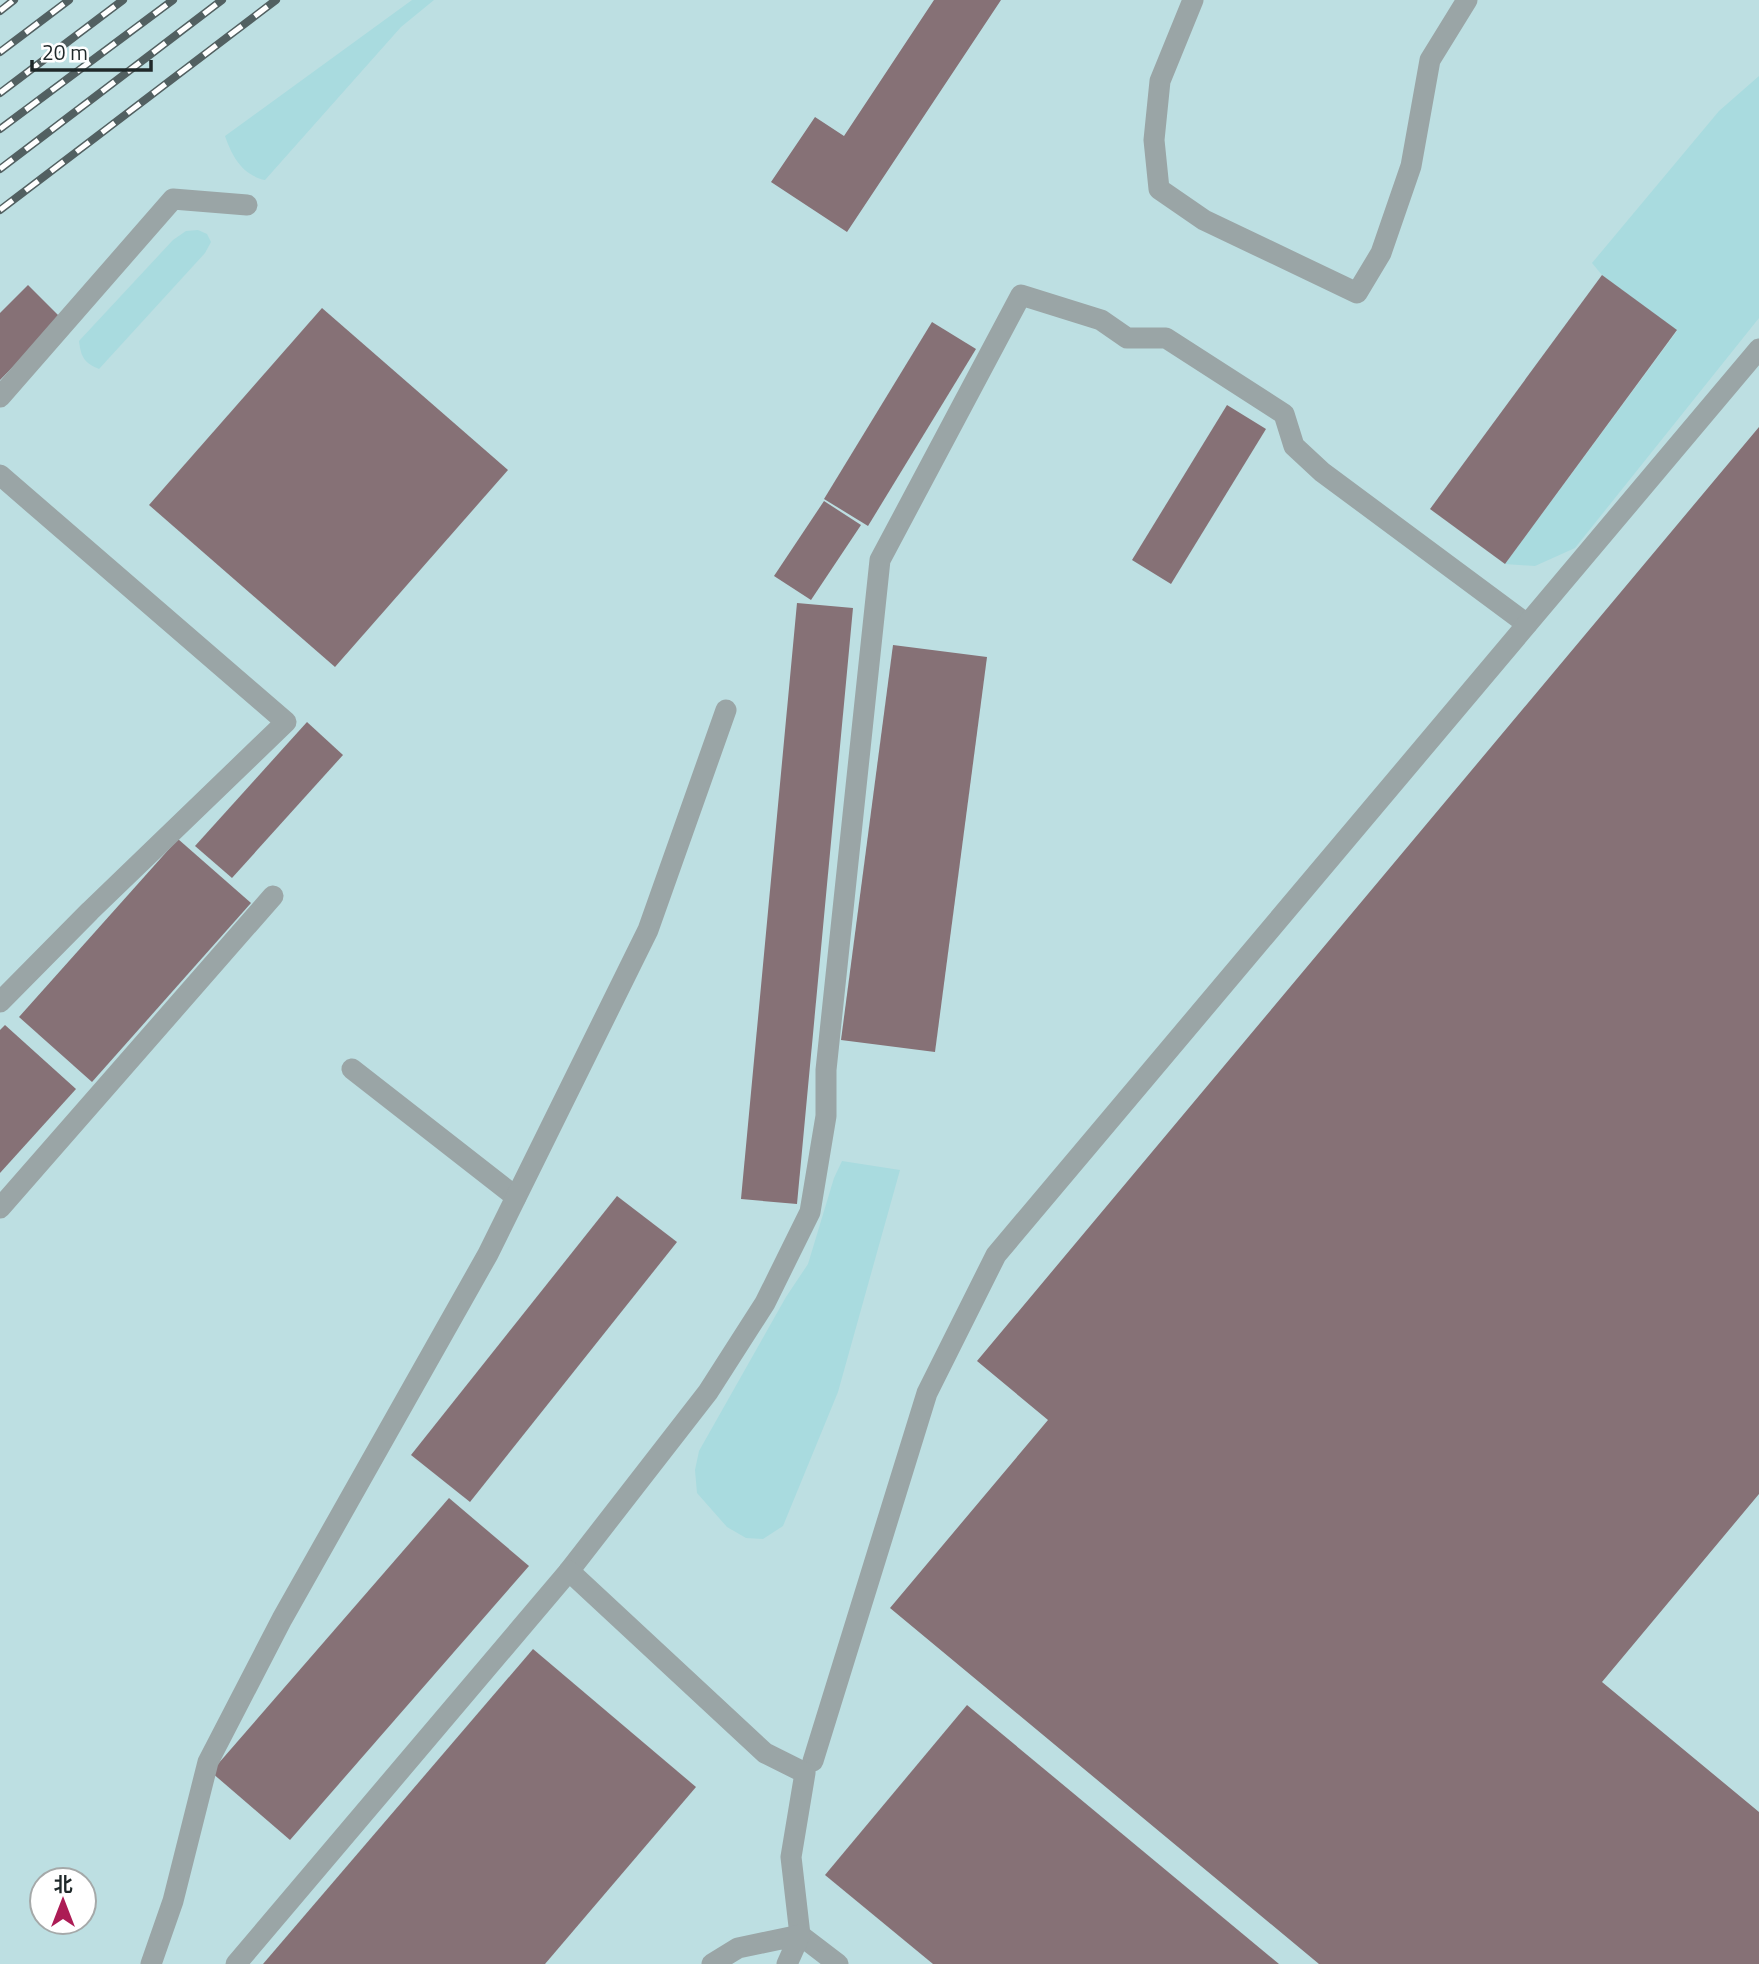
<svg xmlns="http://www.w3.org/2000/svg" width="1759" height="1964" viewBox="0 0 1759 1964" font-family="'Titillium Web','Noto Sans SC',sans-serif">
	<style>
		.built { fill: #bddfe2; fill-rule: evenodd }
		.green { fill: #a9dbdf }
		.building { fill: #867176 }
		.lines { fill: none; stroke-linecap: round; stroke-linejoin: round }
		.lane { stroke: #9aa5a6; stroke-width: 21 }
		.rail-casing { stroke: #526061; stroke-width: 8 }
		.rail { stroke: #fff; stroke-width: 5; stroke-dasharray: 16; stroke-linecap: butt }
	</style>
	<rect width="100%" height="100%" fill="#d1ebed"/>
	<path class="built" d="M 0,0 L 1759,0 L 1759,1964 L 0,1964 ZM 42,1880 L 84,1880 L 84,1922 L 42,1922 Z"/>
	<g class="green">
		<path d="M 412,0 L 434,0 L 401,27 L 265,180 C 242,175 232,156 225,136 Z"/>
		<polygon points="1759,76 1759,318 1575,548 1535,566 1505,564 1677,331 1602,275 1592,263 1719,111"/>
		<path d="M 198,230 L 207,234 L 211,242 L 205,253 L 99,369 C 84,363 81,357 79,341 L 173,240 L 186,231 Z"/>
		<polygon points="842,1161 900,1170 838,1392 783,1526 763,1539 746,1538 727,1527 697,1493 695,1470 699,1451 786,1297 808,1264 834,1178"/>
	</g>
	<g class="building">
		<polygon points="934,0 1001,0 847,232 771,182 815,117 844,136"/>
		<polygon points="1602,275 1677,330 1505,564 1430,509"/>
		<polygon points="28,285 61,318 0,380 0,313"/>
		<polygon points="322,308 508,470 335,667 149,505"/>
		<polygon points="932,322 976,349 868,526 824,499"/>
		<polygon points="1227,405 1266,429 1171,584 1132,560"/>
		<polygon points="1759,427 1759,1494 1602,1682 1759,1812 1759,1964 1319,1964 890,1608 1048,1420 977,1361"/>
		<polygon points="824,501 861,525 811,600 774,576"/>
		<polygon points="797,603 853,608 797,1204 741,1199"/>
		<polygon points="893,645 987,657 935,1052 841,1040"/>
		<polygon points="307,722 343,755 232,878 195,846"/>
		<polygon points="178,839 251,903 92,1082 19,1017"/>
		<polygon points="5,1025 76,1089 0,1173 0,1030"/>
		<polygon points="617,1196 677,1242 470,1502 411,1455"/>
		<polygon points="449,1498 529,1566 290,1840 211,1772"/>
		<polygon points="533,1649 696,1787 545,1964 263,1964"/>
		<polygon points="967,1705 1279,1964 933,1964 825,1875"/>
	</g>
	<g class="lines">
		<g class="lane">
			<polyline points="1193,0 1160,81 1154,140 1159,189 1204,220 1357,293 1381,253 1411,166 1430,60 1467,0"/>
			<polyline points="0,397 173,199 247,205"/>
			<polyline points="0,475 286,722 90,911 0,1002"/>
			<polyline points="352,1069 516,1197"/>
			<polyline points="0,1208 273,896"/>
			<polyline points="569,1571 708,1392 765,1303 810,1212 826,1116 826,1070 880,560 1021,295 1101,320 1127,338 1166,338 1284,414 1294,446 1322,472 1527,624"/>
			<polyline points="813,1761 927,1393 996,1255 1759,349"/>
			<polyline points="151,1964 173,1901 208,1762 282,1619 488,1254 648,930 726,710"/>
			<polyline points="236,1964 569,1571 765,1753 805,1773 791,1857 800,1935 838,1964"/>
			<polyline points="712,1964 738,1948 800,1935 787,1964"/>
		</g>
		<defs>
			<g id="rail">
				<polyline points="0,11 14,0"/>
				<polyline points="0,52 69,0"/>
				<polyline points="0,93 123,0"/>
				<polyline points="0,129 173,0"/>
				<polyline points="0,169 222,0"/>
				<polyline points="0,210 276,0"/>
			</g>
		</defs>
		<use href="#rail" class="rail-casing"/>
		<use href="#rail" class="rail"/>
	</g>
	<g transform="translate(63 1901)"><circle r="33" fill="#ffffff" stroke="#a5a9a9" stroke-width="2"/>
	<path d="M0-5L12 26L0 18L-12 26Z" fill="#ac1c55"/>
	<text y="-10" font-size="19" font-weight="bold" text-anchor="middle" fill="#1f2829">北</text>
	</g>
	<path d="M32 60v10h119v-10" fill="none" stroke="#1f2829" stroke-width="3.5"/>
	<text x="42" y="60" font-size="21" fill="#1f2829" stroke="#ffffff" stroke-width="5" paint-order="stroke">20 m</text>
</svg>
